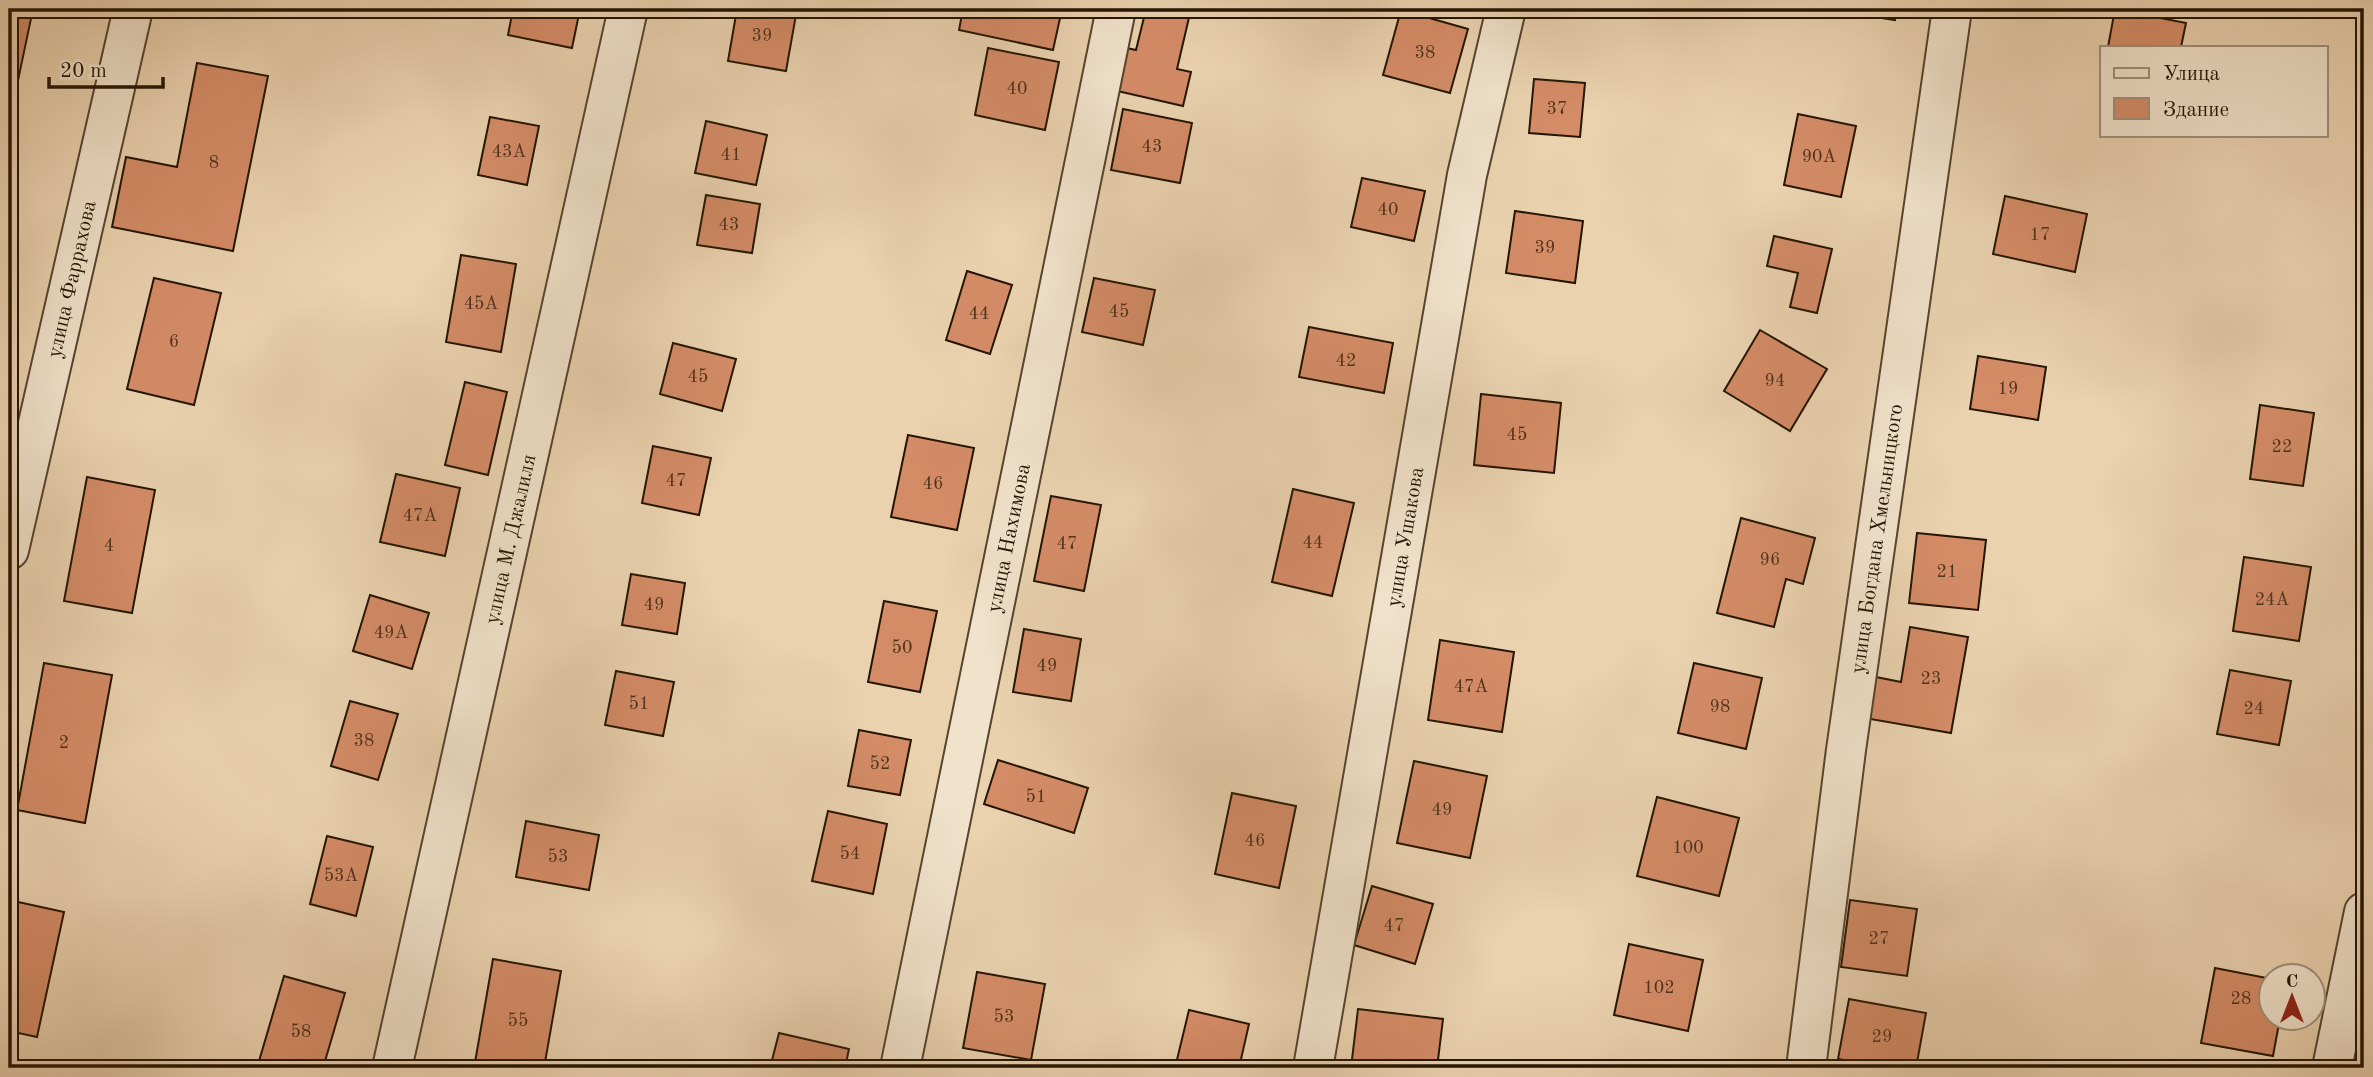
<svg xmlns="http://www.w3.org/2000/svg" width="2373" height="1077" viewBox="0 0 2373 1077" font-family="'Old Standard TT',serif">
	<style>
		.building { fill: #d48c67; stroke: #241503; stroke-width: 2 }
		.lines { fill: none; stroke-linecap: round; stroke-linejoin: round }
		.minor-casing { stroke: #56442e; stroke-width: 42 }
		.tertiary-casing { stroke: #56442e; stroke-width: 42 }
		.minor { stroke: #f1e2cb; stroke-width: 38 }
		.tertiary { stroke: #f1e2cb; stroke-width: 38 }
		.labels { text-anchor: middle; stroke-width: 6; stroke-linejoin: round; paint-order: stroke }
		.number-label { font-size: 18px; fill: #50331c }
		.street-label { font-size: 21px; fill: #241503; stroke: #f1e2cb }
	</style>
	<rect width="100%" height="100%" fill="#ead2af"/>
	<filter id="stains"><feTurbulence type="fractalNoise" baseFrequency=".00286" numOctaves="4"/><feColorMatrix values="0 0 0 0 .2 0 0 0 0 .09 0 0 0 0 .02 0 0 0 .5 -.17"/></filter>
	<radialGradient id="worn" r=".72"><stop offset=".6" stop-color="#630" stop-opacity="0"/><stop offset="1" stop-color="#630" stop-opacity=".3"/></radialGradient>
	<g class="building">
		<polygon points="9,9 33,9 16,90 9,88"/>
		<polygon points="513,9 580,9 572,48 508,35"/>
		<polygon points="737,9 797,9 786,71 728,61"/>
		<polygon points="963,9 1062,9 1053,50 959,30"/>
		<polygon points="1146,9 1191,9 1177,69 1191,72 1183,106 1113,90 1122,47 1136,50"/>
		<polygon points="1825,9 1897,9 1895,20"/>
		<polygon points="2115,9 2186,23 2181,47 2108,47"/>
		<polygon points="1401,10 1468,29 1450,93 1383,75"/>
		<polygon points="988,48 1059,62 1045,130 975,115"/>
		<polygon points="197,63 268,76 233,251 112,227 126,157 177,167"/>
		<polygon points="1534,79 1585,83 1580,137 1529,133"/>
		<polygon points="1123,109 1192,123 1180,183 1111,170"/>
		<polygon points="1798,114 1856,126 1841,197 1784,185"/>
		<polygon points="490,117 539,126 527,185 478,175"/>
		<polygon points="706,121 767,135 756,185 695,173"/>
		<polygon points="1362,178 1425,191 1414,241 1351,227"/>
		<polygon points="706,195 760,204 752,253 697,245"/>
		<polygon points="2005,196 2087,214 2075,272 1993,254"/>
		<polygon points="1515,211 1583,221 1575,283 1506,273"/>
		<polygon points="1774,236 1832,249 1817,313 1790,307 1798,273 1767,266"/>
		<polygon points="461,255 516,264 501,352 446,342"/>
		<polygon points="967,271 1012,285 990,354 946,340"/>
		<polygon points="154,278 221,293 194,405 127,389"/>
		<polygon points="1094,278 1155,290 1143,345 1082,332"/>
		<polygon points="1309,327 1393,343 1384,393 1299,377"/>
		<polygon points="1760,330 1827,369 1790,431 1724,391"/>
		<polygon points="673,343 736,359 722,411 660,394"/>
		<polygon points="1978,356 2046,367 2038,420 1970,409"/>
		<polygon points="465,382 507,392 488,475 445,465"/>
		<polygon points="1481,394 1561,403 1554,473 1474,465"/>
		<polygon points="2260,405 2314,413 2303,486 2250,479"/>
		<polygon points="908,435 974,448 957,530 891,517"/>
		<polygon points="653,446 711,458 699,515 642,503"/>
		<polygon points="396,474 460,488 445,556 380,542"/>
		<polygon points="87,477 155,490 132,613 64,601"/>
		<polygon points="1293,489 1354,503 1332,596 1272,582"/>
		<polygon points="1051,496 1101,505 1084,591 1034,581"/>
		<polygon points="1741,518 1815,538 1803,584 1786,579 1774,627 1717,613"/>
		<polygon points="1917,533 1986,540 1978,610 1909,603"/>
		<polygon points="2244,557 2311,567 2299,641 2233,631"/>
		<polygon points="631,574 685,583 677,634 622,625"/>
		<polygon points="370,595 429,613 412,669 353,651"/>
		<polygon points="884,601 937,611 920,692 868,682"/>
		<polygon points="1910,627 1968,637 1951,733 1859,717 1866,675 1901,682"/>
		<polygon points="1024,629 1081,639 1071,701 1013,692"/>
		<polygon points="1440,640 1514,652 1502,732 1428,720"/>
		<polygon points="44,663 112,675 85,823 17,810"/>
		<polygon points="1694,663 1762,678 1746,749 1678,733"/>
		<polygon points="2230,670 2291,681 2279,745 2217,734"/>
		<polygon points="616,671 674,682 663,736 605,725"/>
		<polygon points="350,701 398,714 378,780 331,766"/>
		<polygon points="859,730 911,740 900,795 848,786"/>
		<polygon points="998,760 1088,788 1074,833 984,804"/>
		<polygon points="1414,761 1487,776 1470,858 1397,843"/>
		<polygon points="1232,793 1296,806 1279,888 1215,874"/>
		<polygon points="1657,797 1739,818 1719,896 1637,876"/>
		<polygon points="828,811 887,824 873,894 812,881"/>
		<polygon points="526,821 599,835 589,890 516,877"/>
		<polygon points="327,836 373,847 356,916 310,904"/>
		<polygon points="1372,886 1433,904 1415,964 1354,945"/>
		<polygon points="9,900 64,912 37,1037 9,1031"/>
		<polygon points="1850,900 1917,909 1907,976 1841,967"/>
		<polygon points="1629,944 1703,960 1688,1031 1614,1015"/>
		<polygon points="493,959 561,971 544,1068 474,1068"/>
		<polygon points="2215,968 2272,979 2272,1018 2280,1018 2273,1056 2201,1043"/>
		<polygon points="977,972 1045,984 1031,1060 963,1048"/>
		<polygon points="284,976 345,993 323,1068 257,1068"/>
		<polygon points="1849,999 1926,1013 1916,1068 1889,1068 1838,1059"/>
		<polygon points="1358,1009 1443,1019 1437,1068 1351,1068"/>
		<polygon points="1189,1010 1249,1024 1239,1068 1175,1068"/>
		<polygon points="779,1033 849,1049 845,1068 770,1068"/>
	</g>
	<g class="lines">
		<defs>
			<g id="minor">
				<path id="s1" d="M 9,550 L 133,9"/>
				<path id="s2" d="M 900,1068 L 1116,9"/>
				<path id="s3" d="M 1313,1068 L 1467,175 L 1506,9"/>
				<path id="s4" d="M 1806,1068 L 1846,750 L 1952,9"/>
				<polyline points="2332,1068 2364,912"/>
			</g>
			<g id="tertiary">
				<path id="s5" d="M 392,1068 L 628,9"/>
			</g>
		</defs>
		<use href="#minor" class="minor-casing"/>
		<use href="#tertiary" class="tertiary-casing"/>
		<use href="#minor" class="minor"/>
		<use href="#tertiary" class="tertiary"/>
	</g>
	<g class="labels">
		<g class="number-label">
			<text x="762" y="41">39</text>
			<text x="1425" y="58">38</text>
			<text x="1017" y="94">40</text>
			<text x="1557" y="114">37</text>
			<text x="1152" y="152">43</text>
			<text x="509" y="157">43А</text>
			<text x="731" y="160">41</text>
			<text x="1819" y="162">90А</text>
			<text x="214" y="168">8</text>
			<text x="1388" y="215">40</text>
			<text x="729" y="230">43</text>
			<text x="2040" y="240">17</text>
			<text x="1545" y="253">39</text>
			<text x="481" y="309">45А</text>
			<text x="1119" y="317">45</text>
			<text x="979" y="319">44</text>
			<text x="174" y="347">6</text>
			<text x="1346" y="366">42</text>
			<text x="698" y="382">45</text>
			<text x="1775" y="386">94</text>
			<text x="2008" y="394">19</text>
			<text x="1517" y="440">45</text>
			<text x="2282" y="452">22</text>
			<text x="676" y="486">47</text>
			<text x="933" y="489">46</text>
			<text x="420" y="521">47А</text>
			<text x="1313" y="548">44</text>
			<text x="1067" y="549">47</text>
			<text x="109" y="551">4</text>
			<text x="1770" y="565">96</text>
			<text x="1947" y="577">21</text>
			<text x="2272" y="605">24А</text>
			<text x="654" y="610">49</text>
			<text x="391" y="638">49А</text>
			<text x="902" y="653">50</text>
			<text x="1047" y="671">49</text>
			<text x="1931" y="684">23</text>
			<text x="1471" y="692">47А</text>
			<text x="639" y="709">51</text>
			<text x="1720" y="712">98</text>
			<text x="2254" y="714">24</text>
			<text x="364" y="746">38</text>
			<text x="64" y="748">2</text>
			<text x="880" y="769">52</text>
			<text x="1036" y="802">51</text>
			<text x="1442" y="815">49</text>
			<text x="1255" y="846">46</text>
			<text x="1688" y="853">100</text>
			<text x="850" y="859">54</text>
			<text x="558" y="862">53</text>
			<text x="341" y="881">53А</text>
			<text x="1394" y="931">47</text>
			<text x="1879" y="944">27</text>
			<text x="1659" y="993">102</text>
			<text x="2241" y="1004">28</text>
			<text x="1004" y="1022">53</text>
			<text x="518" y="1026">55</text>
			<text x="301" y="1037">58</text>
			<text x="1882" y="1042">29</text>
		</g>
		<g class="street-label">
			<text dy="7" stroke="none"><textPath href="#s1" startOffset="278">улица Фаррахова</textPath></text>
			<text dy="7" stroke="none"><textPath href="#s3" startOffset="539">улица Ушакова</textPath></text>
			<text dy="7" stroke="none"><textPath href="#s5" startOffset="542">улица М. Джалиля</textPath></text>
			<text dy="7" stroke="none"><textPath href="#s2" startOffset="541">улица Нахимова</textPath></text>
			<text dy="7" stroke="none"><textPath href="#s4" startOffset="534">улица Богдана Хмельницкого</textPath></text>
		</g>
	</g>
	<rect width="2373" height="1077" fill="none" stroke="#ead2af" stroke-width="35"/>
	<rect x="10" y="10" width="2352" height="1056" fill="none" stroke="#241503" stroke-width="3.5"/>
	<rect x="18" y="18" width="2338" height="1042" fill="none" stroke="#241503" stroke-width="2"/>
	<rect x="2100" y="46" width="228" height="91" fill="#f1e2cb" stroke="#9f907b" stroke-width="2"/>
	<rect x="2114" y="68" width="35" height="10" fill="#f1e2cb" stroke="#9f907b" stroke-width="2"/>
	<text x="2163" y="80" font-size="21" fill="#241503">Улица</text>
	<rect x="2114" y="98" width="35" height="21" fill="#d48c67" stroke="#9f907b" stroke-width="2"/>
	<text x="2163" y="116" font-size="21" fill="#241503">Здание</text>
	<g transform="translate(2292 997)"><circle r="33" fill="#f1e2cb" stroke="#9f907b" stroke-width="2"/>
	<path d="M0-5L12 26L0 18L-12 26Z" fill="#8f2418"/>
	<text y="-10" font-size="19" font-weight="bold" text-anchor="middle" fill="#241503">С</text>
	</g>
	<path d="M49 77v10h114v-10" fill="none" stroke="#241503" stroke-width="3.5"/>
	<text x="60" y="77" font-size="21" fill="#241503" stroke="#f1e2cb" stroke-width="5" paint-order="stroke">20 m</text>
	<rect width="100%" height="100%" filter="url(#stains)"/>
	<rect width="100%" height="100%" fill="url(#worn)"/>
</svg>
